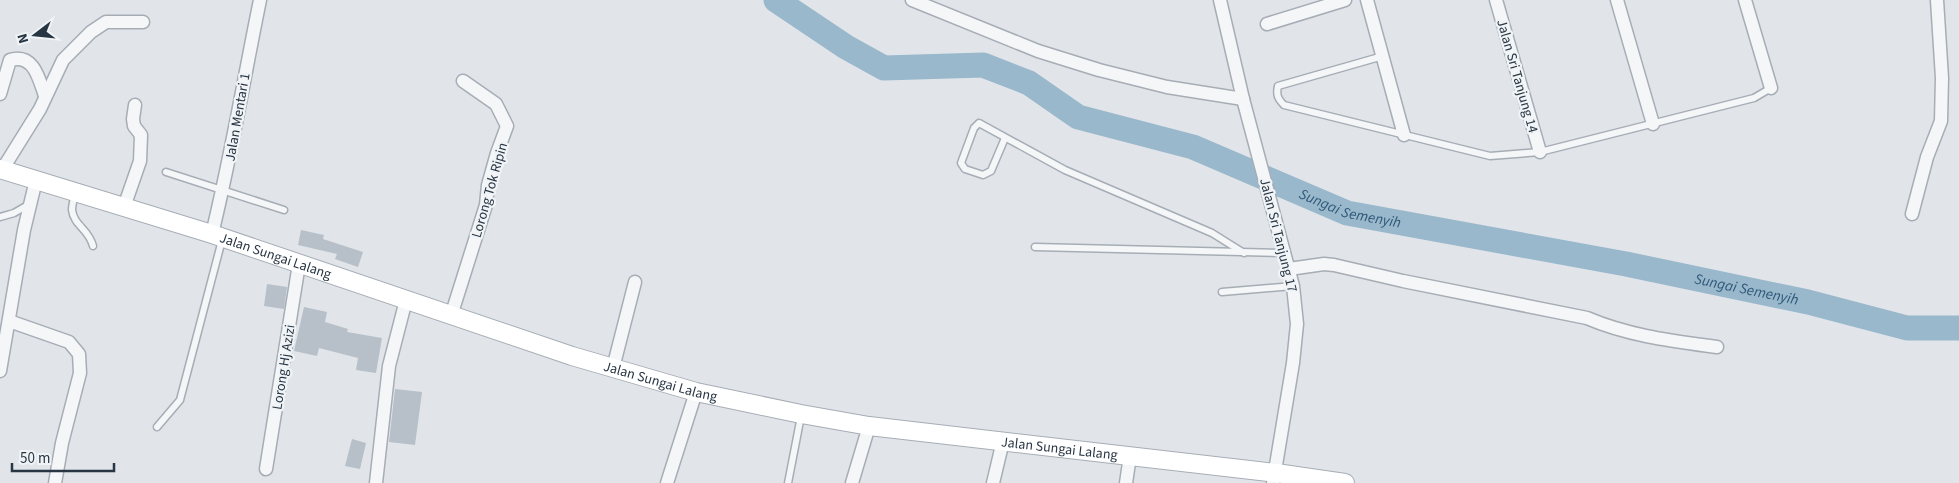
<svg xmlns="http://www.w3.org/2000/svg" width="1959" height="483" viewBox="0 0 1959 483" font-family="'Source Sans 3',sans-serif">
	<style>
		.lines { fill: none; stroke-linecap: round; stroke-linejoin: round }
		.river { stroke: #9ab8cc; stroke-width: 25 }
		.building { fill: #b7bfc8 }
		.lane-casing { stroke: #a6adb5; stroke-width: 9 }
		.street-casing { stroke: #a6adb5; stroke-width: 15 }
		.secondary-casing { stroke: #a6adb5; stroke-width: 20 }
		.lane { stroke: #f4f6f8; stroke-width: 6 }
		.street { stroke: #f4f6f8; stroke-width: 12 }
		.secondary { stroke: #fff; stroke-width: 18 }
		.labels { text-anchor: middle; stroke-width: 4.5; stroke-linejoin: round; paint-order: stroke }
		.street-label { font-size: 14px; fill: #283543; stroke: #f0f4f7 }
		.water-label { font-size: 15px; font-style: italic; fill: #305979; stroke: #f0f4f7 }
	</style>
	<rect width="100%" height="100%" fill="#e1e5ea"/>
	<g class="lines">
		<path class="river" id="s1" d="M 776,0 L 846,47 L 884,68 L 983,65 L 1029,83 L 1078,117 L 1193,147 L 1347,213 L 1626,264 L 1808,302 L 1907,328 L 1959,328"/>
	</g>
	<g class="building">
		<polygon points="301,230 324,235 323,239 363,252 358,267 335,259 337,254 298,245"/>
		<polygon points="267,284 287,287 284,309 264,306"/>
		<polygon points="304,307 327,312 325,322 348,329 347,332 382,338 376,373 356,370 358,358 319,348 317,356 294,351"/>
		<polygon points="395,389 422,392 415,445 389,442"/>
		<polygon points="352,439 366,443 360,469 345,466"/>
	</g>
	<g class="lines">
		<defs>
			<g id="lane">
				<path d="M 1383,56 L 1278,86 C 1276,95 1278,99 1284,105 L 1490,156 L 1540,152 L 1754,98 L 1771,88"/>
				<polyline points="1005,138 991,171 983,175 965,169 961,163 974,128 979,123 1065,170 1212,233 1244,253"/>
				<polyline points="166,172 284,210"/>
				<path d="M 75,194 C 74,198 72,205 72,210 C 74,226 89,229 93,246"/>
				<polyline points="0,217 14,213 28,205"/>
				<polyline points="1035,247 1285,253"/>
				<polyline points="1222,292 1293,286"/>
				<polyline points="157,427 180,400 222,240"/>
				<polyline points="788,483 801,416"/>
			</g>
			<g id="street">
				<polyline points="912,0 1038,51 1099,70 1167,87 1243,99"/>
				<polyline points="1220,0 1243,99 1293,286 1297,324 1293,363 1273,483"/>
				<polyline points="1367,0 1404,135"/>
				<polyline points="1496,0 1540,152"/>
				<polyline points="1617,0 1653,124"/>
				<polyline points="1745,0 1771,88"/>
				<polyline points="1267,24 1345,0"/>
				<path d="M 0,94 L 10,60 C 34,53 39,79 45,96"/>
				<polyline points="2,170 40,109 63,60 91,32 106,22 143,22"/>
				<polyline points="124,207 140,161 141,135 134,126 133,119 135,105"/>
				<polyline points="1912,214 1927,157 1941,121 1942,78 1937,0"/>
				<path d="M 212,234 C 231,157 244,78 260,0"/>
				<path d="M 1289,269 L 1324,264 L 1334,265 L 1403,281 L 1587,318 C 1629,336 1673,341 1717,347"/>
				<polyline points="451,316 486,205 488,185 497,153 507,126 496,104 463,81"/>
				<polyline points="9,321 69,342 79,354 80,373 62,443 55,483"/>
				<polyline points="613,368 635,282"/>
				<polyline points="0,371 24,230 36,180"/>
				<polyline points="266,469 299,264"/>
				<polyline points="376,483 389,366 406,300"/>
				<polyline points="667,483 696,392"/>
				<polyline points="852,483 869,426"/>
				<polyline points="993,483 1003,441"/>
				<polyline points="1126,483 1130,456"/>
			</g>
			<g id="secondary">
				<path id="s2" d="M 0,169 L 212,234 L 572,356 L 696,392 L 801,414 L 869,426 L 1276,473 L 1345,483"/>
			</g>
		</defs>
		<use href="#lane" class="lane-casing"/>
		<use href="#street" class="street-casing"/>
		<use href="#secondary" class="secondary-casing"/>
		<use href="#lane" class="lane"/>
		<use href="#street" class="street"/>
		<use href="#secondary" class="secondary"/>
	</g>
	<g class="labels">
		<g class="street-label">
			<text transform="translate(1518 76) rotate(74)" y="5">Jalan Sri Tanjung 14</text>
			<text transform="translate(237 117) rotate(-80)" y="5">Jalan Mentari 1</text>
			<text transform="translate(489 190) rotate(-74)" y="5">Lorong Tok Ripin</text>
			<text transform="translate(1279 235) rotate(76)" y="5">Jalan Sri Tanjung 17</text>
			<text dy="5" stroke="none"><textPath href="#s2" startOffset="289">Jalan Sungai Lalang</textPath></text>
			<text transform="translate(283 367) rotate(-81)" y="5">Lorong Hj Azizi</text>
			<text dy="5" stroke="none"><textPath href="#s2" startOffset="694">Jalan Sungai Lalang</textPath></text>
			<text dy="5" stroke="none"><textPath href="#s2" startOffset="1099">Jalan Sungai Lalang</textPath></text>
		</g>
		<g class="water-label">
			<text dy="5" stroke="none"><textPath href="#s1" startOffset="624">Sungai Semenyih</textPath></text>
			<text dy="5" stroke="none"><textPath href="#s1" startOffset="1029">Sungai Semenyih</textPath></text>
		</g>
	</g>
	<g transform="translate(35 35) rotate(254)" stroke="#f0f4f7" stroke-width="4" paint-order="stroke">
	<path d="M0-4L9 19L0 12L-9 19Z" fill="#283543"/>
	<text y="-8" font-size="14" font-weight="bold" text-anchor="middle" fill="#283543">N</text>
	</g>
	<path d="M12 463v8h102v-8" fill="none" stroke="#283543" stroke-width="2.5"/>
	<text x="20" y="463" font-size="15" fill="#283543" stroke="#f0f4f7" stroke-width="4" paint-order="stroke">50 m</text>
</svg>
